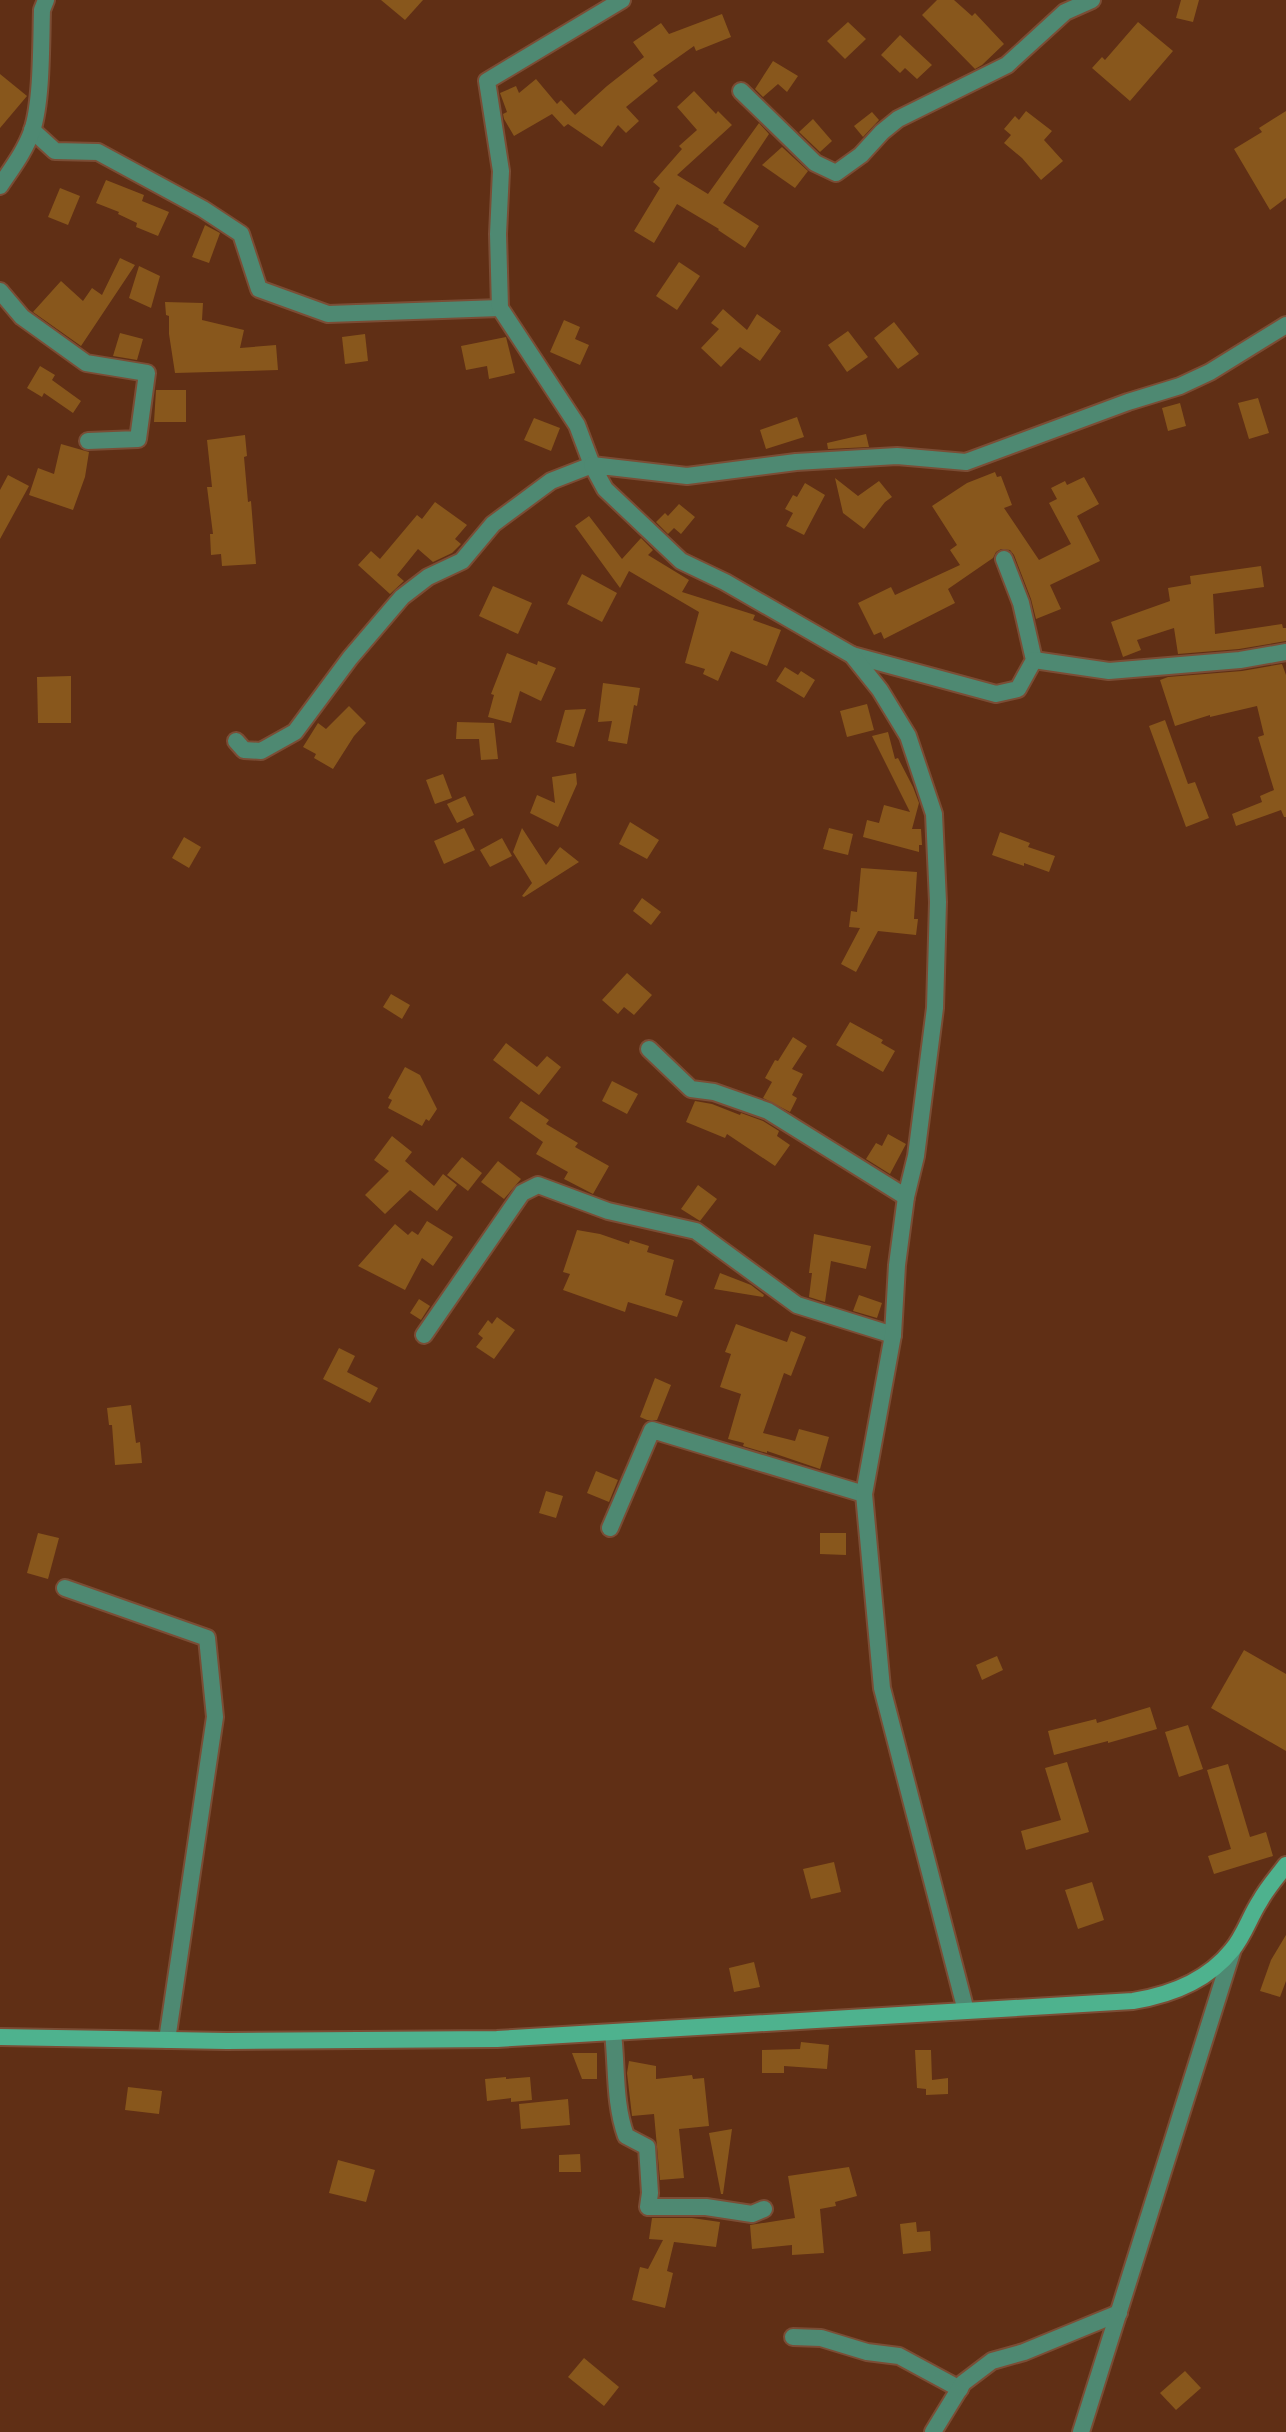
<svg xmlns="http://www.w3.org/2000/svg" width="1286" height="2432" viewBox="0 0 1286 2432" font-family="'Nunito Sans',sans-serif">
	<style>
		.building { fill: #88571c }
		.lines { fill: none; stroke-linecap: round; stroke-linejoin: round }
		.street-casing { stroke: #7b4d35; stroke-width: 20 }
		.secondary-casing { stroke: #7b4d35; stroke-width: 20 }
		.street { stroke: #4e8972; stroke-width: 16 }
		.secondary { stroke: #4eb28e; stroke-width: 16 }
	</style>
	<rect width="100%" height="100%" fill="#602f15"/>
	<g class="building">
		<polygon points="381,0 423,0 405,20"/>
		<polygon points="937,0 954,0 972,16 975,13 1004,44 982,65 975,69 922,15"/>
		<polygon points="1181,0 1199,0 1193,22 1176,18"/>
		<polygon points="722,14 731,37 696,51 694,46 653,75 658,81 626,107 639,121 626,133 618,125 602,147 568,124 564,127 552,114 514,136 504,119 503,114 507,112 500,93 516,86 519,93 536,79 557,104 561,100 575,115 607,86 644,57 633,42 661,23 669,34"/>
		<polygon points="848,22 866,39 845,59 827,41"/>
		<polygon points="1138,22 1173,51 1130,101 1092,68 1102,57 1105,60"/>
		<polygon points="900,35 932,65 917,79 905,68 900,73 881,55"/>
		<polygon points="773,61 798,76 787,92 778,84 763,97 755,89"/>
		<polygon points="0,74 27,96 0,128"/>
		<polygon points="694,91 716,114 718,111 732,125 677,175 708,194 759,123 769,134 723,203 759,226 745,248 718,230 719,229 677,204 654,243 634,231 660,188 653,182 682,149 679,146 697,130 677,107"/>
		<polygon points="1026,111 1052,131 1044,140 1063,161 1041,180 1022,158 1004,143 1011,135 1004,129 1015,116 1019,120"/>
		<polygon points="1286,111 1286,198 1270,210 1234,149 1262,132 1259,128"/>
		<polygon points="872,112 879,120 863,137 854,126"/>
		<polygon points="813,119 832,141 820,152 799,132"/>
		<polygon points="782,147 808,171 795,188 762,165"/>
		<polygon points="106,180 144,195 142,201 169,212 158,236 136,227 137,223 118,214 119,212 96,203"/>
		<polygon points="60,188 80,196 68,225 48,217"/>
		<polygon points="205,225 220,233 209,263 192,257"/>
		<polygon points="120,258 135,265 81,346 33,312 61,281 83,301 92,288 102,295"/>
		<polygon points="679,262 700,276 677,310 656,296"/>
		<polygon points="139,266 160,276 151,308 129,298"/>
		<polygon points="165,302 203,303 202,320 244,330 240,348 276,345 278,370 175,373 169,334 169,316 166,315"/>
		<polygon points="723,309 747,330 757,314 781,331 760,361 740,347 721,367 701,348 719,329 711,323"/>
		<polygon points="564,320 580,327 575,339 589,345 580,365 550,352"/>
		<polygon points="894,322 919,354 898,369 874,338"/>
		<polygon points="848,331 868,357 847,372 828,345"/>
		<polygon points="120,333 143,339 137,360 113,356"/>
		<polygon points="365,334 368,361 345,364 342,337"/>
		<polygon points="506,337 515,373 489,379 487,366 466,370 461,346"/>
		<polygon points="40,366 55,375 52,380 81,401 73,413 44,393 42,397 27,388"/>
		<polygon points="156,390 186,390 186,422 154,422"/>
		<polygon points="1258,398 1269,433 1249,439 1238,403"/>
		<polygon points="1180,403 1186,426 1168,431 1162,408"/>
		<polygon points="797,417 804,437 766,449 760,430"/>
		<polygon points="534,418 560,428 551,451 524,440"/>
		<polygon points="866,434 869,447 828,449 827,443"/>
		<polygon points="245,435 247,456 244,457 248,502 251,501 256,564 222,566 221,554 211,555 210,534 213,534 207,487 212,487 207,440"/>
		<polygon points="61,444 89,452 85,477 73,510 29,495 38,468 54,474"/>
		<polygon points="995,472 997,477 1001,476 1012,505 1004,508 1039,560 1071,544 1049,503 1057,499 1051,488 1065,481 1067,485 1084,477 1099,504 1077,516 1100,561 1050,585 1061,609 1036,619 1031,599 1014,555 1010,550 1001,549 996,552 993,558 948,589 955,603 884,639 881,632 874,635 858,603 891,587 895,595 960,565 950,550 957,545 932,506 967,483"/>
		<polygon points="8,475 29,486 0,539 0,490"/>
		<polygon points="835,478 858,496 879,481 892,497 885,502 864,529 843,513"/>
		<polygon points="805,483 825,495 804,535 786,526 793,513 785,509 793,495 797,497"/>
		<polygon points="435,502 467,525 455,539 461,544 452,553 433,562 418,549 397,575 404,581 390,594 358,565 371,551 380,559 417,515 422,519"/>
		<polygon points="679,504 695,517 681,534 674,528 668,534 656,522 665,513 668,516"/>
		<polygon points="589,516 622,559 641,538 653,550 648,555 689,580 682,592 755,615 753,620 781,630 767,666 731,651 718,681 703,674 705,669 685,663 699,612 629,571 620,588 575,526"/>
		<polygon points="1261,566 1264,587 1213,594 1215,634 1282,624 1283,628 1286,628 1286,641 1239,649 1178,654 1174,628 1137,640 1141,650 1123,657 1111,622 1170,601 1168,588 1191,584 1190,576"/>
		<polygon points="582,574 617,593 602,622 567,604"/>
		<polygon points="493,586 532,603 518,634 479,616"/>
		<polygon points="507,653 537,665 538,661 556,668 541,701 520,691 511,723 488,717 494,695 491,694"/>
		<polygon points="1282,664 1286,675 1286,817 1284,817 1281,810 1236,826 1232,814 1262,802 1260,796 1274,790 1258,737 1264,735 1257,706 1210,717 1210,715 1175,726 1160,680 1168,677 1242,671"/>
		<polygon points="785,667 798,675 801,671 815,680 804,698 776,681"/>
		<polygon points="71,676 71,723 38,723 37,677"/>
		<polygon points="603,683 640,688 637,706 634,705 627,744 608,741 612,721 598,722"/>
		<polygon points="867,704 874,730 847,737 840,711"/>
		<polygon points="349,706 366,723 354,736 333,769 314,758 316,754 303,747 318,723 326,729"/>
		<polygon points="586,709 574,747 556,742 565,710"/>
		<polygon points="1165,720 1188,784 1195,782 1209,818 1186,827 1149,726"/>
		<polygon points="457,722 494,723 498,759 481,760 479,739 456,739"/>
		<polygon points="888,732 895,759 898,758 913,787 919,803 912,829 921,829 922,845 919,845 919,852 863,837 867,820 879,823 884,805 910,812 872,736"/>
		<polygon points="576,773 577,784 558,827 530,813 537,795 555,803 552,777"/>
		<polygon points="443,774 452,798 435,804 426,780"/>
		<polygon points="465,796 474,815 457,823 447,804"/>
		<polygon points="630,822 659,840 647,859 619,844"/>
		<polygon points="464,828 475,850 444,864 434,841"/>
		<polygon points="522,828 546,865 560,847 579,862 524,897 522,896 532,883 513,852"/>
		<polygon points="829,828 853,834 848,855 823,849"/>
		<polygon points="1000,832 1030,843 1028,847 1055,856 1049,872 1024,863 1024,866 992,855"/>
		<polygon points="184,837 201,847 189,868 172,858"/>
		<polygon points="502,838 512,856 490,867 480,850"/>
		<polygon points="861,868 917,872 914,919 918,919 916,935 878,931 856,972 841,964 860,928 849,927 851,911 857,912"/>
		<polygon points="642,898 661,912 651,925 633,911"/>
		<polygon points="627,973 652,995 634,1015 624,1007 618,1014 602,1000"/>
		<polygon points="391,994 410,1005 402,1019 383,1007"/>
		<polygon points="850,1022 883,1040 881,1043 895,1051 883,1072 836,1045"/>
		<polygon points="793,1037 807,1046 792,1069 803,1074 792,1095 797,1098 790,1112 763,1098 772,1082 765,1078 775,1060 778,1061"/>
		<polygon points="506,1043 537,1067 547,1056 561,1067 539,1095 493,1060"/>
		<polygon points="405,1067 420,1075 437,1109 429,1121 426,1119 422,1126 388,1108 392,1100 388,1098"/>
		<polygon points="612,1081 638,1094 627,1114 602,1101"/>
		<polygon points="521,1101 549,1120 546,1124 578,1143 575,1147 609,1166 593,1194 564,1179 568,1172 536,1154 543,1142 509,1118"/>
		<polygon points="695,1101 712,1104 740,1115 741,1113 763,1121 779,1131 777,1136 790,1145 775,1166 727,1134 725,1138 686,1122"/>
		<polygon points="888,1134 906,1144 890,1174 866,1159 876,1143 882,1146"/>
		<polygon points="392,1136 412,1152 405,1161 434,1186 443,1174 457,1185 437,1211 410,1190 385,1214 365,1195 389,1171 374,1160"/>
		<polygon points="462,1157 482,1173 468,1191 447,1175"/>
		<polygon points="498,1161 521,1179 504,1199 481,1182"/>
		<polygon points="698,1185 717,1199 700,1221 681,1209"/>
		<polygon points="427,1221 453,1237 433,1266 422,1258 405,1290 358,1266 395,1224 408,1235 412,1231 418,1235"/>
		<polygon points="577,1230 600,1234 629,1244 630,1240 649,1246 647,1252 674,1260 665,1295 683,1301 677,1317 628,1302 625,1312 563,1290 570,1274 563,1272"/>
		<polygon points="814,1234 871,1246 866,1269 831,1261 825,1302 809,1297 812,1273 809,1273"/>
		<polygon points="720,1273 751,1285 764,1295 763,1297 714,1289"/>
		<polygon points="859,1295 882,1303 877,1318 853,1311"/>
		<polygon points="419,1299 430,1306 421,1320 410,1313"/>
		<polygon points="497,1317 515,1330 494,1359 476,1347 483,1338 478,1334 488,1320 492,1324"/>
		<polygon points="736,1324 787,1342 791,1331 806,1337 791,1376 784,1373 763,1433 795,1441 799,1429 829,1437 820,1469 767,1451 767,1453 743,1446 744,1443 728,1439 741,1394 720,1387 731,1354 725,1352"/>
		<polygon points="339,1348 355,1356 347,1372 378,1388 370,1403 323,1379"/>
		<polygon points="655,1378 671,1385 657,1420 647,1420 640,1417"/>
		<polygon points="131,1405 136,1443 140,1442 142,1463 115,1465 112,1425 109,1425 107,1408"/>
		<polygon points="596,1471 618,1480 609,1502 587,1493"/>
		<polygon points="546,1491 563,1496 556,1518 539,1513"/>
		<polygon points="38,1533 59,1538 48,1579 27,1573"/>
		<polygon points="820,1533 846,1533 846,1555 820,1554"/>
		<polygon points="1244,1650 1286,1674 1286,1751 1211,1708"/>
		<polygon points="997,1656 1003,1670 982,1680 976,1665"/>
		<polygon points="1150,1707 1157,1729 1108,1743 1108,1741 1054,1755 1048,1731 1096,1719 1097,1723"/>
		<polygon points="1188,1725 1203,1769 1179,1777 1165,1732"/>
		<polygon points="1067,1762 1089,1832 1026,1850 1021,1831 1061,1820 1045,1768"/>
		<polygon points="1228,1764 1250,1837 1266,1832 1273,1856 1214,1874 1208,1856 1231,1849 1207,1770"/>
		<polygon points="834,1862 841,1892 811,1899 803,1869"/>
		<polygon points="1092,1882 1104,1920 1078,1929 1065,1890"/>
		<polygon points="1286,1935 1286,1981 1280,1997 1260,1991 1271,1960"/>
		<polygon points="754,1962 760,1987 734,1992 729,1968"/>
		<polygon points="801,2042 829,2045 827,2069 784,2066 784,2073 762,2073 762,2050 800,2049"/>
		<polygon points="915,2050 931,2050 932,2080 948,2078 948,2094 926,2095 926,2089 917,2088"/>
		<polygon points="572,2053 597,2053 597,2079 582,2079"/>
		<polygon points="629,2061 656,2066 656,2079 692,2075 693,2079 704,2078 709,2126 679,2129 684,2178 660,2180 654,2114 632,2116 627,2073"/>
		<polygon points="506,2077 506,2079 530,2077 532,2100 511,2102 511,2098 487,2101 485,2079"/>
		<polygon points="128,2087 162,2091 159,2114 125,2110"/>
		<polygon points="568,2099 570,2125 521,2129 519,2104"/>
		<polygon points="732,2129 723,2194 721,2194 709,2133"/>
		<polygon points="580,2154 581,2172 559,2172 559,2155"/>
		<polygon points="338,2160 375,2170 366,2202 329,2193"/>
		<polygon points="849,2167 857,2196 835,2202 836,2206 820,2209 824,2253 792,2255 792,2245 752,2249 750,2225 795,2218 788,2176"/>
		<polygon points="652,2218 692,2218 720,2222 716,2247 674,2242 667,2271 673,2273 665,2308 632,2300 640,2267 648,2269 663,2240 649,2239"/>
		<polygon points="916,2222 917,2232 930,2231 931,2251 903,2254 900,2224"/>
		<polygon points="584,2358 619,2387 604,2406 568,2377"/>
		<polygon points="1185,2371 1201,2388 1176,2410 1160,2393"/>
	</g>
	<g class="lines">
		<defs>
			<g id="street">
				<polyline points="741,91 815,163 836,173 861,155 882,132 898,119 1007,65 1065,12 1092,0"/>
				<polyline points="32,130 55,151 98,152 203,209 241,234 259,289 328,314 500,308"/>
				<path d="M 0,186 C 12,168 25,151 32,131 C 42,101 41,43 42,10 L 46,0"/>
				<polyline points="0,291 22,317 86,363 147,373 138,439 88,441"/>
				<polyline points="852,655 996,694 1018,689 1034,660 1021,603 1004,559"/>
				<polyline points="1034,660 1109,671 1240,660 1286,652"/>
				<polyline points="236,741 244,750 261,751 295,732 350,658 402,597 428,577 462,561 493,524 551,481 592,465 577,425 500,308 498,234 501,171 487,81 622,0"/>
				<polyline points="649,1049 691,1089 714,1092 768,1111 906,1197"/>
				<polyline points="424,1335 522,1193 538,1185 608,1211 696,1231 797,1305 893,1335"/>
				<polyline points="610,1528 652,1430 864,1494"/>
				<polyline points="65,1588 207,1638 215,1717 167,2040"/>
				<polyline points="966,2011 882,1688 864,1494 893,1335 897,1265 906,1197 916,1156 935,1008 938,902 934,814 908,736 880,690 852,655 725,582 681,561 605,489 592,465 687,476 796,462 897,456 966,462 1128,402 1180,386 1210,372 1286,325"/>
				<path d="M 613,2033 C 617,2067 614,2103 626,2136 L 647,2147 L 650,2193 L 648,2207 L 706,2207 L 752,2214 L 764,2209"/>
				<polyline points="793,2337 821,2338 867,2352 899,2356 960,2389"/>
				<polyline points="933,2432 963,2383 992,2361 1024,2352 1119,2313"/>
				<polyline points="1081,2432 1233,1949"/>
			</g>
			<path id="secondary" d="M 0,2037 L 227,2041 L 497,2039 L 1133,2001 C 1170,1995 1208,1980 1232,1950 C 1244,1936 1250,1916 1260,1901 C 1267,1888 1277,1877 1286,1865"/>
		</defs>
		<use href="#street" class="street-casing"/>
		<use href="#secondary" class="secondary-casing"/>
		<use href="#street" class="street"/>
		<use href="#secondary" class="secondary"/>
	</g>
</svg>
